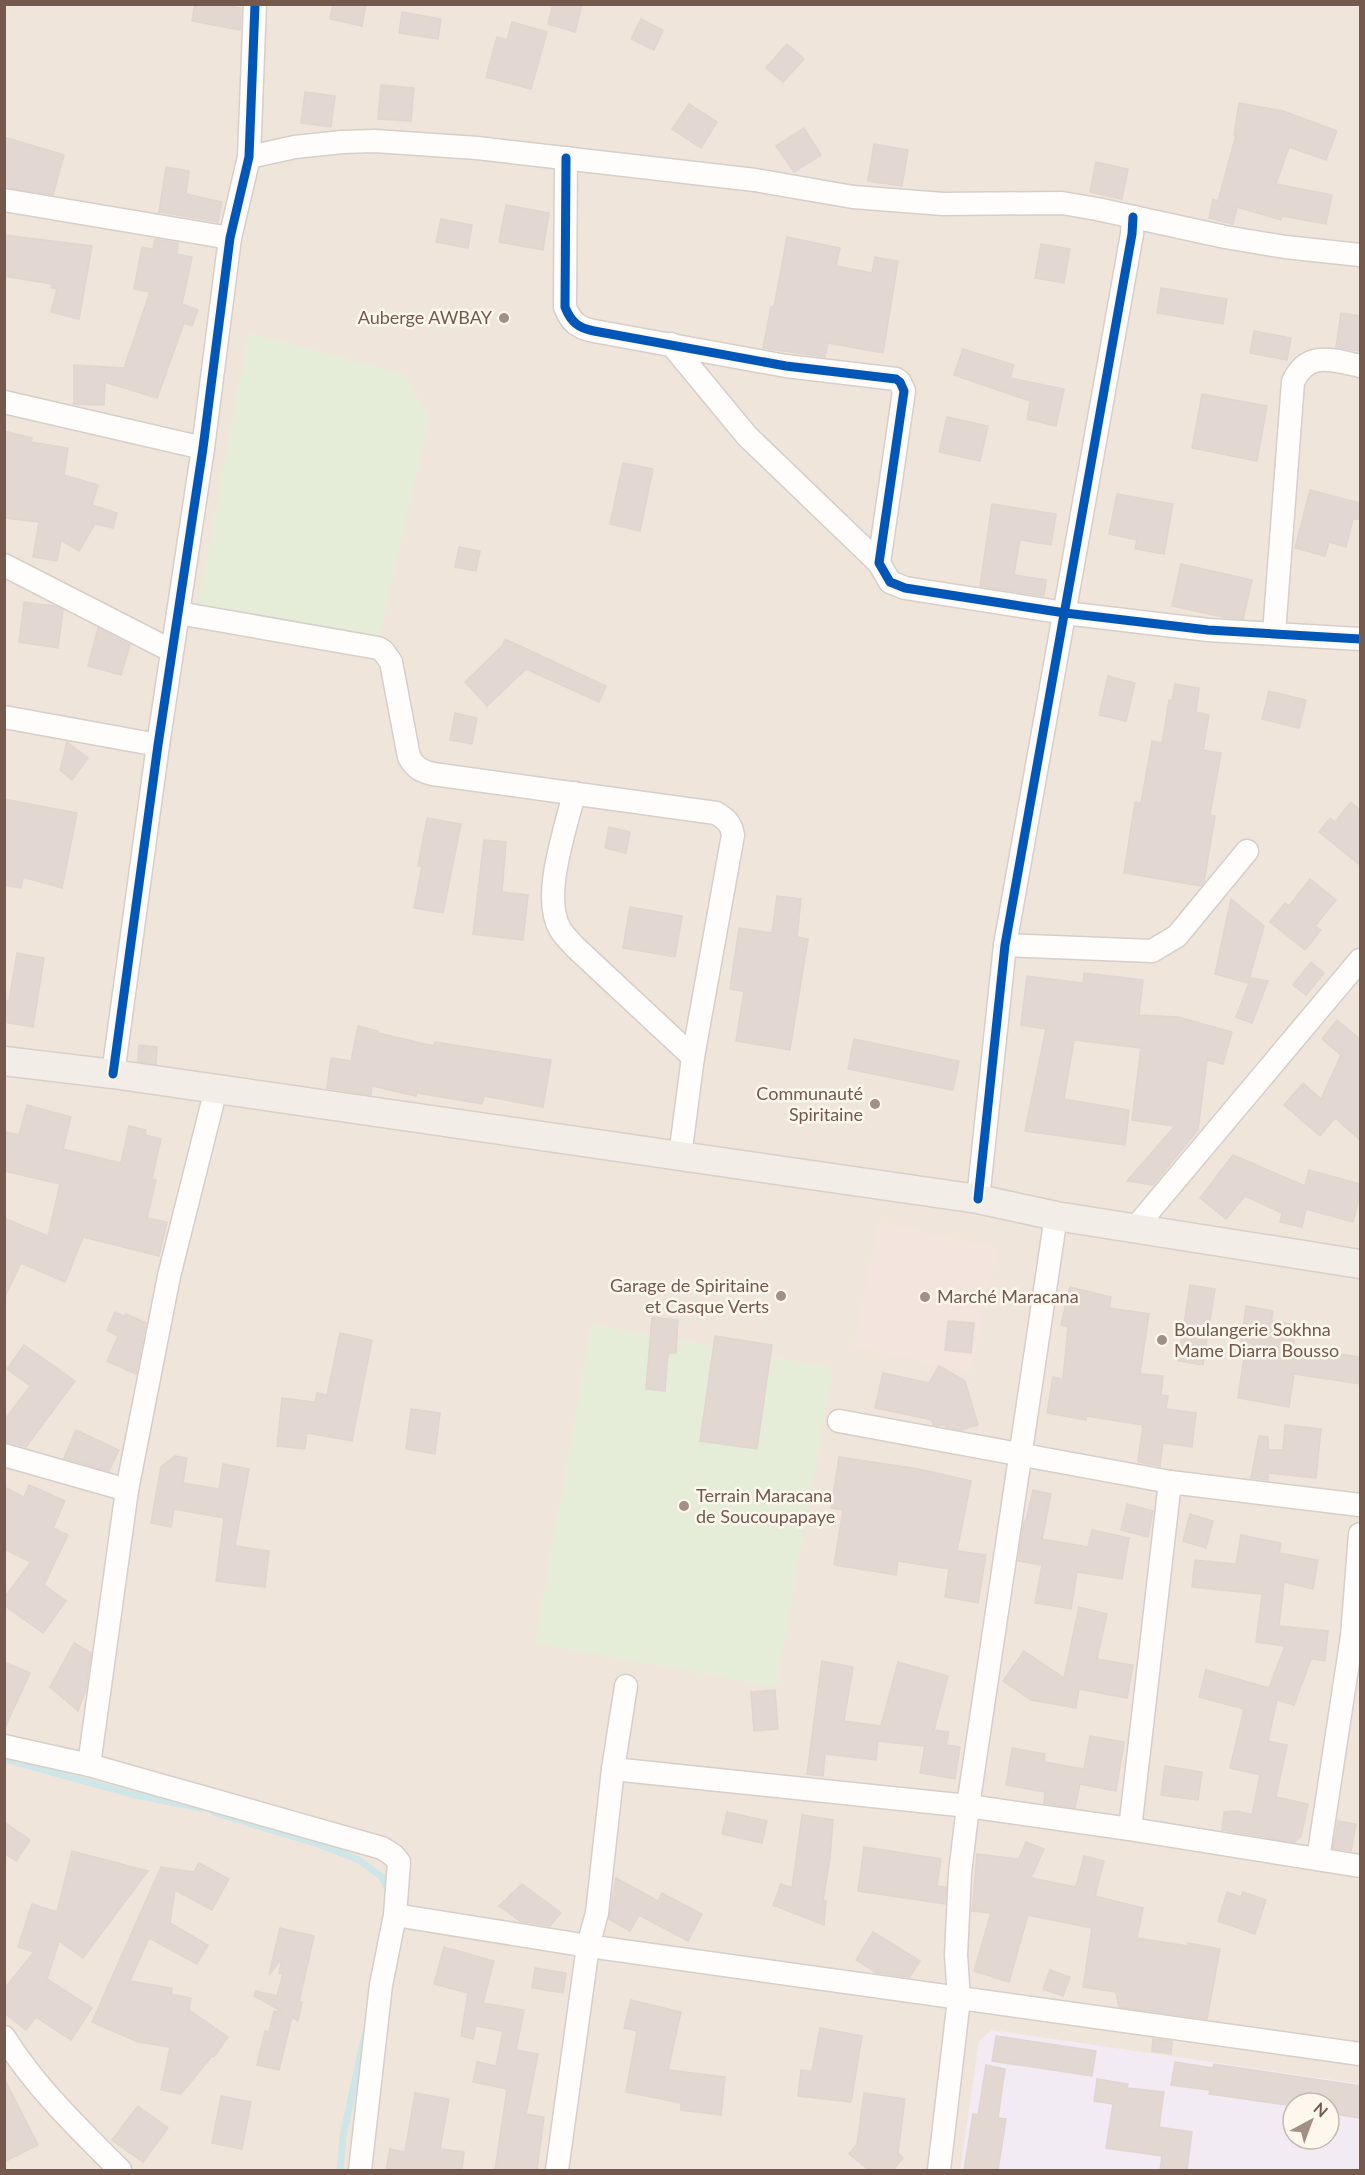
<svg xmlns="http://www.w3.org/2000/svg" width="1365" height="2175" viewBox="0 0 1365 2175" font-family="Lato,sans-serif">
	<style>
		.residential { fill: #f0e5da; fill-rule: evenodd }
		.commercial { fill: #f4e4de }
		.education { fill: #f3ebf3; fill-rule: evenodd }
		.green { fill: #e5edd8 }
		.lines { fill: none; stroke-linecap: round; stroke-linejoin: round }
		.stream { stroke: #cee6e7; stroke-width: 7 }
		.building { fill: #e2d8d1; stroke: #e0d5cf; stroke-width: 1.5 }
		.minor-casing { stroke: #d6cec9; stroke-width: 25 }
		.major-casing { stroke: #d8cfca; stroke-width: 31 }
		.minor { stroke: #fefdfc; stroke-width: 22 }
		.major { stroke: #f2ede7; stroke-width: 28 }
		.cycleway-casing { stroke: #fef7ee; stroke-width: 13 }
		.cycleway { stroke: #0057b8; stroke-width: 9 }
		.poi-dot { fill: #a28f85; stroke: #fef7ee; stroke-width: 2 }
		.labels { text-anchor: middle; stroke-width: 5; stroke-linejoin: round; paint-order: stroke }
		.poi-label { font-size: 18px; fill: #75594d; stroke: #fef7ee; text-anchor: end }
	</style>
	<rect width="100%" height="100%" fill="#f7f2ec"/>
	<path class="residential" d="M 5,5 L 1360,5 L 1360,2170 L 5,2170 ZM 1293,2103 L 1329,2103 L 1329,2139 L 1293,2139 Z"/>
	<polygon class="commercial" points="879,1222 997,1248 970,1372 853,1346"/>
	<path class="education" d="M 992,2030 L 1360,2084 L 1360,2170 L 960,2170 L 979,2041 ZM 1293,2103 L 1329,2103 L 1329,2139 L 1293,2139 Z"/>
	<g class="green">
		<polygon points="249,333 403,374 429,417 379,637 198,604"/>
		<polygon points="592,1324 833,1368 776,1687 535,1643"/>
	</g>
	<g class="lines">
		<g class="stream">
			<polyline points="4,1759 131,1794 200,1808"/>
			<polyline points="213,1812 321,1845 359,1860 382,1877 389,1892"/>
			<polyline points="340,2170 343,2136 365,2034"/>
		</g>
	</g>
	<g class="building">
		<polygon points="195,4 219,4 241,8 240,30 192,21"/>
		<polygon points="333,4 366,4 362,26 330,19"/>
		<polygon points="553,4 582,4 575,32 548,24"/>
		<polygon points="402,12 441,19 438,39 399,33"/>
		<polygon points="641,19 663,30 654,50 631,39"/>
		<polygon points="512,22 547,32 531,89 486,77 497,37 507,40"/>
		<polygon points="787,44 804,59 783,82 766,68"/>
		<polygon points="381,85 414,88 411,121 378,119"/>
		<polygon points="305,92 335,96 331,127 301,123"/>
		<polygon points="1239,103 1283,111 1337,131 1326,160 1289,147 1276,184 1332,195 1326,224 1282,216 1281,220 1237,207 1233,224 1209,218 1213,199 1218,201 1236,135 1234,135"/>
		<polygon points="689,104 717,122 701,148 672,129"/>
		<polygon points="804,128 821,155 794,172 776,146"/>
		<polygon points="4,137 64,155 53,195 4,187"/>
		<polygon points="874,144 908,150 902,186 868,181"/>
		<polygon points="1096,162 1128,169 1122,199 1090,192"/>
		<polygon points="166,167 189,171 186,194 222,202 218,222 159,212"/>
		<polygon points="506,205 549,213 543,250 499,242"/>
		<polygon points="441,219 472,225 468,248 436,242"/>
		<polygon points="4,235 92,246 79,319 51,312 57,289 51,288 52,284 4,276"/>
		<polygon points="787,237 840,248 836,266 872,273 875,257 898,261 883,353 828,343 825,357 763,348 771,307 774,307"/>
		<polygon points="155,239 178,243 177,254 192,257 182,304 198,310 192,326 184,323 157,398 105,382 104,405 74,404 74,365 124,368 150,292 134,289 142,247 153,249"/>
		<polygon points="1041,244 1070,249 1064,283 1035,278"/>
		<polygon points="1161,288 1227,299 1223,324 1157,313"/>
		<polygon points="1341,313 1360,316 1360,351 1336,347"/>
		<polygon points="1254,331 1291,338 1287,360 1250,353"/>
		<polygon points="963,349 1014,365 1010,378 1064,389 1056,426 1027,419 1030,401 954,375"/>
		<polygon points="1202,394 1267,406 1257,461 1192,448"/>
		<polygon points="947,417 988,426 980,461 939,452"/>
		<polygon points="4,431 32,438 31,442 68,448 64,475 98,485 92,505 117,513 113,528 95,524 79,551 61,540 57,561 33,557 39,522 4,518"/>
		<polygon points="623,463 653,469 640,531 610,524"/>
		<polygon points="1310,490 1360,503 1360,519 1353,519 1346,547 1329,542 1325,556 1295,548"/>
		<polygon points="1117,494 1173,504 1164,554 1135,549 1137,540 1109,534"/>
		<polygon points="992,504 1056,514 1051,545 1020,540 1014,575 1046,580 1044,596 980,586"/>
		<polygon points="459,547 480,551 476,571 455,567"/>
		<polygon points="1181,564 1252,580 1243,619 1223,617 1172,606"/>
		<polygon points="24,602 54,606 63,610 58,648 19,642"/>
		<polygon points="98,628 130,645 121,675 88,666"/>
		<polygon points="505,639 606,686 599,702 526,669 487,706 465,682 502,646"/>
		<polygon points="1108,676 1135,683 1126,721 1099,715"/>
		<polygon points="1175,684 1199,688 1196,712 1209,715 1203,750 1221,753 1210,815 1215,816 1204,882 1201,886 1124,873 1135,802 1141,803 1152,741 1162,743 1169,700 1172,701"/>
		<polygon points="1269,691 1306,700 1299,728 1262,719"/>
		<polygon points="455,713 477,718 472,744 450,740"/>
		<polygon points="67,742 88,758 72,780 60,770"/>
		<polygon points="4,799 77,813 62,888 23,877 21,888 4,885"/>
		<polygon points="1351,802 1360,810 1360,865 1319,832 1330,818 1335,822"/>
		<polygon points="427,818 461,824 443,913 414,908 422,866 418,866"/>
		<polygon points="609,827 630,832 626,853 605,848"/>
		<polygon points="484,840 506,842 502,892 528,895 523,940 473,934"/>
		<polygon points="1310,879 1336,900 1315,926 1321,930 1305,950 1270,922 1285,903 1289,906"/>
		<polygon points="777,896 801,899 797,937 808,939 790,1050 736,1041 744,991 730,989 739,928 772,933"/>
		<polygon points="1231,899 1264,926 1248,983 1215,974"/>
		<polygon points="630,907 682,916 675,957 623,948"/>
		<polygon points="17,953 44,958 33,1027 4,1022 4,1000 9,1001"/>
		<polygon points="1311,962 1324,973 1306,995 1293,985"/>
		<polygon points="1084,973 1143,980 1139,1015 1178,1017 1232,1032 1223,1064 1207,1060 1198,1130 1153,1185 1127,1181 1175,1126 1132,1120 1141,1048 1074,1040 1064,1099 1129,1110 1125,1145 1025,1131 1046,1029 1021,1025 1027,976 1083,983"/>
		<polygon points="1251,978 1268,981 1252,1023 1236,1017"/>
		<polygon points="1337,1020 1360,1039 1360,1140 1335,1118 1320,1136 1284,1105 1303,1083 1321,1099 1341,1055 1322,1039"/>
		<polygon points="358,1026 378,1031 378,1033 434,1046 435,1042 551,1060 543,1107 484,1096 482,1104 417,1093 416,1096 372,1086 371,1095 327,1088 331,1058 351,1061"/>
		<polygon points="854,1039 959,1061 953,1090 848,1069"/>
		<polygon points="139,1045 157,1047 156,1064 138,1061"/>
		<polygon points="27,1105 71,1117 63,1149 121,1163 129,1126 146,1130 145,1135 161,1139 152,1179 156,1180 147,1218 167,1222 159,1256 83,1237 65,1282 21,1263 4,1299 4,1218 48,1236 60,1184 4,1171 4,1144 7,1132 19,1135"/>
		<polygon points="1233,1155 1305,1186 1309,1170 1360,1184 1360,1194 1353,1222 1306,1209 1302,1227 1280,1222 1282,1213 1245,1196 1226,1219 1200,1198"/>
		<polygon points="1190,1285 1215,1289 1203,1365 1178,1361"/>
		<polygon points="1070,1287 1111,1297 1109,1308 1149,1314 1140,1374 1163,1376 1161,1395 1168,1396 1166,1409 1196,1413 1192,1447 1163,1443 1160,1466 1138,1462 1143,1425 1087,1416 1086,1420 1047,1413 1053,1377 1063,1379 1068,1327 1061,1325"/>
		<polygon points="1246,1306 1273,1311 1271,1321 1296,1325 1293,1348 1360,1357 1360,1384 1294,1374 1289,1407 1238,1398 1246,1344 1241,1343"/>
		<polygon points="115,1312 124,1316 126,1314 146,1323 136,1374 107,1361 118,1336 107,1330"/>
		<polygon points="652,1317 678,1320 676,1353 668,1353 665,1391 646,1389"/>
		<polygon points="948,1321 974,1323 971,1353 945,1350"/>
		<polygon points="340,1333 372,1340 352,1441 307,1433 305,1449 277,1446 282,1398 315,1402 317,1393 327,1395"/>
		<polygon points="715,1336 772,1345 757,1449 700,1441"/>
		<polygon points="24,1345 75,1381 26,1447 4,1441 4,1421 30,1386 7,1369"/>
		<polygon points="939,1366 965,1381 978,1425 961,1430 946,1427 945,1425 933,1425 932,1420 875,1408 883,1373 929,1383"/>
		<polygon points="411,1409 440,1413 435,1454 406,1449"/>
		<polygon points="1285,1425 1321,1429 1316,1478 1268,1473 1268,1480 1251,1478 1259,1436 1268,1437 1268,1450 1283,1450"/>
		<polygon points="76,1430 119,1450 109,1471 64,1458"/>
		<polygon points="175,1456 187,1458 183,1483 219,1489 223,1464 249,1469 235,1546 269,1551 265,1587 216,1581 224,1518 174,1509 171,1527 151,1523 161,1467"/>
		<polygon points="839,1457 919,1469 971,1481 957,1551 986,1555 978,1603 945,1597 949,1569 898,1561 896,1575 834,1565 843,1510 831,1508"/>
		<polygon points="29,1485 65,1501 53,1528 68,1535 44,1585 66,1601 43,1633 4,1605 4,1598 31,1562 4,1549 4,1487 24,1497"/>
		<polygon points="1033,1490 1051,1494 1042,1539 1088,1547 1092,1530 1129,1538 1122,1579 1077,1572 1071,1609 1035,1603 1042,1565 1018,1561 1024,1521 1026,1521"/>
		<polygon points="1127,1504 1153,1511 1148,1537 1121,1530"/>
		<polygon points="1190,1514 1213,1521 1206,1548 1183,1541"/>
		<polygon points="1241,1535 1281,1543 1279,1553 1318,1560 1313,1589 1284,1582 1279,1626 1328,1631 1325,1661 1311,1659 1294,1705 1277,1700 1268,1741 1287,1745 1276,1797 1308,1804 1301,1836 1295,1842 1222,1830 1224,1812 1238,1811 1252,1815 1260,1775 1230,1768 1244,1709 1199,1697 1206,1670 1269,1688 1285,1646 1256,1642 1262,1594 1192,1587 1195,1560 1236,1564"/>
		<polygon points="1079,1607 1107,1614 1097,1659 1133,1665 1127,1698 1079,1689 1076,1708 1031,1700 1003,1681 1024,1651 1064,1678"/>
		<polygon points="74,1643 91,1653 86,1689 78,1711 50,1687"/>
		<polygon points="822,1661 853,1667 844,1721 880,1726 880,1730 898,1662 948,1676 934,1730 949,1732 946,1745 960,1747 955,1779 920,1773 925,1746 878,1741 876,1760 825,1754 823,1776 807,1774"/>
		<polygon points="4,1662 30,1673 4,1730"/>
		<polygon points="775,1690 778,1729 754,1731 751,1692"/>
		<polygon points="1090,1736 1124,1742 1116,1791 1080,1784 1075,1808 1044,1803 1045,1792 1006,1785 1012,1748 1045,1754 1044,1762 1084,1769"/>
		<polygon points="1165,1766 1202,1772 1198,1800 1161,1795"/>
		<polygon points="727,1812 767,1821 762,1843 722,1834"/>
		<polygon points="802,1815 833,1820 830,1859 823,1900 826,1901 824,1925 773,1905 781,1884 792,1888"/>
		<polygon points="1338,1821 1356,1824 1351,1851 1333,1848"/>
		<polygon points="4,1822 30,1840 16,1861 4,1853"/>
		<polygon points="1026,1842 1044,1849 1031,1878 1076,1887 1084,1856 1104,1861 1095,1896 1143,1908 1137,1938 1188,1946 1188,1943 1220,1949 1207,2019 1119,2007 1116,1992 1083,1987 1092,1928 1028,1915 1009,1982 974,1971 991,1913 972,1911 977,1854 1019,1859"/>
		<polygon points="864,1847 941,1859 937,1886 946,1887 945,1904 858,1891"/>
		<polygon points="72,1851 148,1871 83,1958 59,1941 47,1979 92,2008 71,2040 36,2017 26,2030 4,2013 4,1989 34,1952 18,1947 32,1904 57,1912"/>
		<polygon points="199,1863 229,1879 212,1910 175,1890 170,1923 208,1945 197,1964 149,1938 130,1981 172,1988 171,1994 191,1998 189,2010 228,2037 214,2057 212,2056 181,2094 161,2090 170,2047 138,2042 92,2022 161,1867 194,1872"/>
		<polygon points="616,1878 658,1901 662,1893 702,1914 688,1941 639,1915 630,1931 609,1919"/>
		<polygon points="522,1884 561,1913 550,1926 520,1921 499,1906"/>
		<polygon points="1227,1892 1241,1897 1243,1892 1266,1900 1255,1934 1218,1921"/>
		<polygon points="280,1928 314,1936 299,2002 302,2002 298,2021 292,2017 279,2070 257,2065 265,2031 269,2032 274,2011 283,2012 254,1996 256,1991 277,1996 283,1974 279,1973 282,1958 269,1975"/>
		<polygon points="873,1932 920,1961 910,1977 877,1973 856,1960"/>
		<polygon points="444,1947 494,1961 483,2003 524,2010 516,2050 538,2054 526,2114 544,2117 537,2170 495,2170 507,2089 473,2082 477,2062 496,2066 503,2031 476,2026 473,2039 461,2036 468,1993 434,1984"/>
		<polygon points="535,1968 566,1973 563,1993 532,1988"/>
		<polygon points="1050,1970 1070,1977 1063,1996 1043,1989"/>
		<polygon points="631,2000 681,2012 668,2070 725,2077 721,2115 681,2110 681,2103 626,2092 637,2031 624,2028"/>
		<polygon points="820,2028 862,2036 851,2102 798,2096 801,2070 812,2071"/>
		<polygon points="996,2036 1096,2051 1092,2076 992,2061"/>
		<polygon points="1153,2039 1172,2041 1171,2054 1152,2051"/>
		<polygon points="1175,2062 1213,2068 1214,2064 1360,2086 1360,2118 1329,2113 1329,2103 1293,2103 1293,2106 1209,2094 1210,2090 1171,2085"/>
		<polygon points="986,2065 1005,2069 998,2118 1006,2119 998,2170 964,2170 973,2114 978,2115"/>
		<polygon points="4,2078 38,2145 4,2162"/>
		<polygon points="1097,2079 1128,2084 1127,2088 1164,2092 1159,2127 1192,2132 1187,2170 1160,2170 1162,2156 1106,2148 1113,2104 1094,2101"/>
		<polygon points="415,2093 449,2099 440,2149 464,2152 462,2170 386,2170 390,2149 405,2152"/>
		<polygon points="864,2093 905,2099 898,2153 903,2158 893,2170 869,2170 849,2154 857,2144"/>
		<polygon points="221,2096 251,2102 242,2149 212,2143"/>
		<polygon points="138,2106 168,2128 143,2162 112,2140"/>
	</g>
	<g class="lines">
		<defs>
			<g id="minor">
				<polyline points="249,157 295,147 342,142 375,141 477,148 755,180 853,197 943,204 1062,203 1097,209 1225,237 1285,247 1360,255"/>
				<path d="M 566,158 L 565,307 C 571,322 578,328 594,331 L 786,366 L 896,379 L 900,382 L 904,391 L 879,563 L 890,582 L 905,588 L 1065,613 L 1208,630 L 1360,639"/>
				<polyline points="4,200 230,238"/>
				<polyline points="671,344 747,436 879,563"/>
				<polyline points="4,402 203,448"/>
				<polyline points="4,565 172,651"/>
				<path d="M 178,613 L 378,648 L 383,651 L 391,662 L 409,757 C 415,768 421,771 433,774 L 716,813 C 726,819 731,823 733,835 L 693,1057 L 680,1156"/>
				<path d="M 1274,633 L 1293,382 C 1307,350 1333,360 1360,366"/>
				<polyline points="4,717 158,745"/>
				<path d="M 574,793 C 566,829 541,896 560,929 C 564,936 570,941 575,947 L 693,1057"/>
				<polyline points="1005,945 1152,951 1177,936 1247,851"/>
				<polyline points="113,1074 158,745 203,448 230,238 249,157 255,4"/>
				<polyline points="978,1199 1005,945 1132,234 1133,217"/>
				<polyline points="1135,1228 1360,960"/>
				<polyline points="839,1421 1170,1482 1360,1505"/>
				<polyline points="4,1455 127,1490"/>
				<polyline points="4,1746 89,1765 382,1848 393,1855 399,1862 395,1915 381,1985 360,2170"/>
				<polyline points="89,1765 127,1490 169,1276 216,1089"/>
				<polyline points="613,1769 968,1806 1130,1829 1360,1866"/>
				<polyline points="1130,1829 1170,1482"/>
				<polyline points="1318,1859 1352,1636 1360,1534"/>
				<polyline points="395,1915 588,1946 1360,2054"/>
				<path d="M 4,2037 C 36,2088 78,2128 120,2170"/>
				<polyline points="557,2170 588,1946 597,1913 613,1769 626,1686"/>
				<polyline points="939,2170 959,1999 956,1955 960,1873 968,1806 1056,1216"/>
			</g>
			<polyline id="major" points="4,1061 113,1074 978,1199 1056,1216 1360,1264"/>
		</defs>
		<use href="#minor" class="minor-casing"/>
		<use href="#major" class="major-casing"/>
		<use href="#minor" class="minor"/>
		<use href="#major" class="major"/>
		<defs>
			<g id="cycleway">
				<path d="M 566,158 L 565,307 C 571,322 578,328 594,331 L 786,366 L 896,379 L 900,382 L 904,391 L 879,563 L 890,582 L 905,588 L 1065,613 L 1208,630 L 1360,639"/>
				<polyline points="113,1074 158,745 203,448 230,238 249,157 255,4"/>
				<polyline points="978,1199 1005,945 1132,234 1133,217"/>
			</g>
		</defs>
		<use href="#cycleway" class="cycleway-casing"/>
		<use href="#cycleway" class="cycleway"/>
	</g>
	<g class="poi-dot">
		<circle cx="504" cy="318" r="6"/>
		<circle cx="875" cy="1104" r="6"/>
		<circle cx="781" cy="1296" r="6"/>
		<circle cx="925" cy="1297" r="6"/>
		<circle cx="1162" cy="1340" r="6"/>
		<circle cx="684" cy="1506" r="6"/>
	</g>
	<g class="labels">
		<g class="poi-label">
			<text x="492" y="324">Auberge AWBAY</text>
			<text x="863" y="1100">Communauté<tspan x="863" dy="21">Spiritaine</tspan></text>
			<text x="769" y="1292">Garage de Spiritaine<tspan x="769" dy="21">et Casque Verts</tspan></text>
			<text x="937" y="1303" text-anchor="start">Marché Maracana</text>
			<text x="1174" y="1336" text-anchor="start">Boulangerie Sokhna<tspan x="1174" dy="21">Mame Diarra Bousso</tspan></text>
			<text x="696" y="1502" text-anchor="start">Terrain Maracana<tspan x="696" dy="21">de Soucoupapaye</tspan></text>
		</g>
	</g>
	<rect width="1365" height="2175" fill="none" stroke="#75594d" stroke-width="12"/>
	<g transform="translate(1311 2121) rotate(41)"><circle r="28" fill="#fef7ee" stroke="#c7b8ae" stroke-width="1.5"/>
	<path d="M0-4.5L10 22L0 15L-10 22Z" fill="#a28f85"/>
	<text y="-9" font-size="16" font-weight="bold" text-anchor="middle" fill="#75594d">N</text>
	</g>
</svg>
